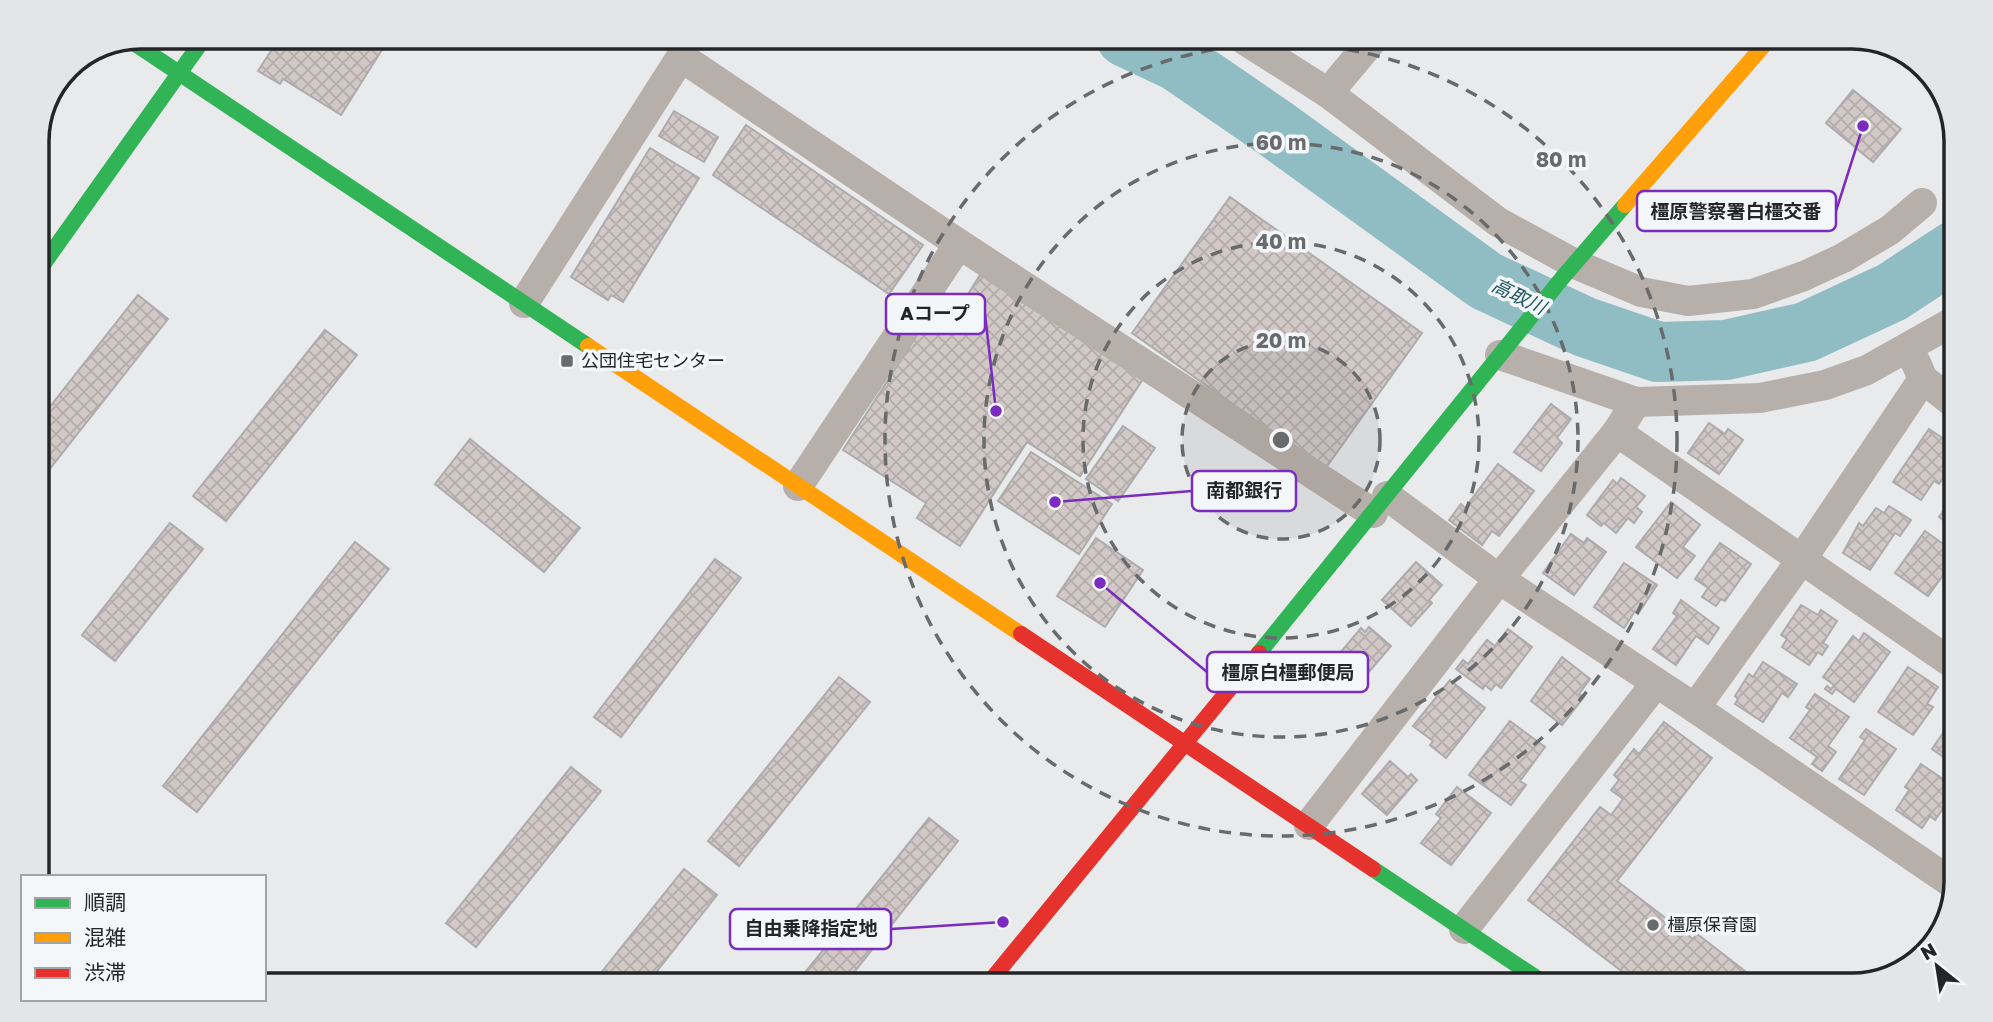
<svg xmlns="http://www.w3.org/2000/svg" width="1993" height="1022" viewBox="0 0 1993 1022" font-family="'Golos Text','Noto Sans JP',sans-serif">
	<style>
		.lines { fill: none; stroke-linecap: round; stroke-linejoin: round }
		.river { stroke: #90bcc3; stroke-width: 60 }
		.building { fill: url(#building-cross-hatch); stroke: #acacad; stroke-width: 2 }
		.street { stroke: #b7afa9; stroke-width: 30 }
		.fast { stroke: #30b455; stroke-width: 16 }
		.slow { stroke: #ff9f0a; stroke-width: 16 }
		.jam { stroke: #e5322d; stroke-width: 16 }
		.ring { fill: none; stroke: #696a6c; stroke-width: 3.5; stroke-dasharray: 12 9 }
		.poi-dot { fill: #696a6c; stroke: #f4f7fa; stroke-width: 2.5 }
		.labels { text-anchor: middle; stroke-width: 7; stroke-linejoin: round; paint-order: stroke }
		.poi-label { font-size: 18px; fill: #242527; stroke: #f4f7fa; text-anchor: start }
		.water-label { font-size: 19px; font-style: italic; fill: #235760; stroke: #f4f7fa }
		.rim { fill: none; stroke: #242527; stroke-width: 3.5 }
		.centre { fill: #696a6c; stroke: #f4f7fa; stroke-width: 3.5 }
		.ring-label { font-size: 21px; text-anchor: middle; font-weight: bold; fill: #696a6c; stroke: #f4f7fa; stroke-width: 7; stroke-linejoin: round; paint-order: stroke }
		.leader { fill: none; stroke: #7b2cbf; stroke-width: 2.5 }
		.callout-dot { fill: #7b2cbf; stroke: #f4f7fa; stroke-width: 2.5 }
		.callout { fill: #f4f7fa; stroke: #7b2cbf; stroke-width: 2.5 }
		.callout-label { font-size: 19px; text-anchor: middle; font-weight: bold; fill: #242527 }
	</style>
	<defs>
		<pattern id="building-cross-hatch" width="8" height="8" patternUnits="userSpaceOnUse" patternTransform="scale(1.75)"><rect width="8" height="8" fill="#d2c9c7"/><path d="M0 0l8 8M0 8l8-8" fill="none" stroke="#b4acab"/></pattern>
	</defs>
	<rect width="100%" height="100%" fill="#e8eaec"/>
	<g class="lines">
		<polyline class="river" points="1126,37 1177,61 1276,129 1486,281 1585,327 1658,352 1726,350 1806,332 1892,292 1956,250"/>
	</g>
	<g class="building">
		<polygon points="280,37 390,37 341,115 283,79 280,84 258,71"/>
		<polygon points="1298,37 1321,37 1312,48"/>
		<polygon points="1853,90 1901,129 1873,162 1826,123"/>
		<polygon points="674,111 718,137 704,162 659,136"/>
		<polygon points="746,125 923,245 889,294 713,175"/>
		<polygon points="650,148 699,178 623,302 611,295 608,300 571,277"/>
		<polygon points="1230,197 1422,333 1325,469 1132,333"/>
		<polygon points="980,275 1143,379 1080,476 1027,442 960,546 917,518 926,503 843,450 944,293 962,304"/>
		<polygon points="138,295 168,319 37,485 37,423"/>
		<polygon points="325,330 357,355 226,521 193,496"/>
		<polygon points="1551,404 1571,419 1557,438 1562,443 1541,471 1514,452"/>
		<polygon points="1709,423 1725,434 1728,429 1743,440 1719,474 1688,453"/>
		<polygon points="1123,426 1155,448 1118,501 1086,479"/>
		<polygon points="1929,429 1956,447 1956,452 1949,462 1952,464 1939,484 1934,481 1921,500 1893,482"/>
		<polygon points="470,439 580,528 544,572 435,484"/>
		<polygon points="1031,452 1112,504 1079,554 998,501"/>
		<polygon points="1498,464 1534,491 1499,536 1492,531 1482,545 1449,520 1461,504 1465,508"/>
		<polygon points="1621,478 1645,496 1636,507 1642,512 1634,523 1628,518 1616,533 1604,523 1601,526 1587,515 1613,480 1617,484"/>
		<polygon points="1956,492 1956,529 1939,517"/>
		<polygon points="1671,502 1700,525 1683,547 1695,556 1677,578 1636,547"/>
		<polygon points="1889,506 1911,520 1900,536 1895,533 1870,570 1843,553 1859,523 1863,526 1876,508 1884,513"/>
		<polygon points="170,523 203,549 115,661 82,635"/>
		<polygon points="1925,531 1956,553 1956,557 1928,596 1895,573"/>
		<polygon points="1571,534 1584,543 1587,538 1606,552 1574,595 1543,573"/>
		<polygon points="1096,538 1143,570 1105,627 1057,596"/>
		<polygon points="355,542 389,569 197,812 163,786"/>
		<polygon points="1720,543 1751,564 1725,601 1721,599 1716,606 1702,597 1708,588 1695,579"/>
		<polygon points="715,559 741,578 621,737 594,717"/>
		<polygon points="1416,562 1442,585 1429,600 1432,603 1411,626 1382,600"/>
		<polygon points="1624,563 1657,585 1638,614 1635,611 1624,628 1594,607"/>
		<polygon points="1956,596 1956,618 1946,611"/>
		<polygon points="1681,600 1719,628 1708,644 1696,636 1676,665 1653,649 1677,616 1673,613"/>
		<polygon points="1801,605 1818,615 1821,610 1837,621 1823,643 1828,646 1822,655 1818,652 1809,665 1782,647 1787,639 1781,635"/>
		<polygon points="1369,627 1391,646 1355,688 1334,669 1339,663 1335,659 1361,628 1365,632"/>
		<polygon points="1508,629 1532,647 1501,688 1496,684 1491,690 1485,685 1483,689 1456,669 1463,660 1468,664 1487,640 1495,646"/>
		<polygon points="1864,633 1890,652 1854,702 1836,689 1832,694 1825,689 1827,686 1831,689 1834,685 1823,677 1853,636 1859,641"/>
		<polygon points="1562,657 1590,679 1579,694 1584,697 1562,725 1531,701"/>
		<polygon points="1763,662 1797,684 1788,697 1782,693 1763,722 1735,704 1738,699 1735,696 1749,674 1753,677"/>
		<polygon points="1908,667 1938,687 1927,704 1933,707 1913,735 1878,712"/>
		<polygon points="839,677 870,702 739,866 708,841"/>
		<polygon points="1450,680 1485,708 1446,758 1430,745 1433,741 1413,726"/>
		<polygon points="1815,694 1849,717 1828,746 1836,752 1822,771 1812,764 1817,757 1790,738 1810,710 1806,707"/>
		<polygon points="1956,714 1956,766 1932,749"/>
		<polygon points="1510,721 1545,747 1520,781 1526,785 1511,805 1469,775"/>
		<polygon points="1664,722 1712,758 1617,881 1693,939 1697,934 1763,985 1640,985 1528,900 1600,807 1611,815 1623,799 1611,790 1619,780 1614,775 1634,749 1639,754"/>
		<polygon points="1866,729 1896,749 1864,795 1839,779 1865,740 1860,737"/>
		<polygon points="1390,761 1408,777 1411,774 1417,780 1387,815 1362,794"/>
		<polygon points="1921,764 1956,788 1955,809 1947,803 1935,820 1930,816 1922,828 1896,810 1909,790 1905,787"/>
		<polygon points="571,767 601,791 476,947 446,923"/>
		<polygon points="1457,787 1491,813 1451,865 1421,843 1441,818 1436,814"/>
		<polygon points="929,818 958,841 844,985 795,985"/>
		<polygon points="684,869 717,895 646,985 604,985 596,979"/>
	</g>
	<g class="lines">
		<g class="street">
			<polyline points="1240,37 1328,93 1498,222 1575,264 1641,292 1688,301 1753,294 1804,276 1843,258 1890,230 1922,203"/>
			<polyline points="1328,93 1375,37"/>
			<polyline points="524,303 681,57 959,244 1373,513"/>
			<polyline points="1500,355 1636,402 1760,398 1825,385 1867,370 1956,320"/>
			<polyline points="1916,363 1923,379 1956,405"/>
			<polyline points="1617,432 1956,666"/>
			<polyline points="798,486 959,244"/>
			<polyline points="1387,496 1499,579 1695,708 1955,885"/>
			<polyline points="1695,708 1802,559 1923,379"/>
			<polyline points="1309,825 1499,579 1617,432 1636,402"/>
			<polyline points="1464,929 1656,683"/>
		</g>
		<g class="fast">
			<polyline points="131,41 588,346"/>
			<polyline points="37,273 205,37"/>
			<polyline points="1259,653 1563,277 1625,205"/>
			<polyline points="1373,869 1547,985"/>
		</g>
		<g class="slow">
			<polyline points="1625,205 1771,37"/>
			<polyline points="588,346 1021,634"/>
		</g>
		<g class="jam">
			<polyline points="1021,634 1373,869"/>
			<polyline points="987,985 1259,653"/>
		</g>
	</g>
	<circle cx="1281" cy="440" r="99" fill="#696a6c" fill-opacity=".12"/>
	<g class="ring">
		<circle cx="1281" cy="440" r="99"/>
		<circle cx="1281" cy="440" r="198"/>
		<circle cx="1281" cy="440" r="297"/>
		<circle cx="1281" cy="440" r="396"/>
	</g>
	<g class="poi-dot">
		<rect x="560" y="354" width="14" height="14" rx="3.5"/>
		<circle cx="1653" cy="925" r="7"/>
	</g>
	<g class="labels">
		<g class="poi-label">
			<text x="581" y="367">公団住宅センター</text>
			<text x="1667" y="931">橿原保育園</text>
		</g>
		<g class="water-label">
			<text transform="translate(1519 296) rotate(26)" y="7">高取川</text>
		</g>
	</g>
	<path d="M0 0H1993V1022H0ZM141 49H1852A92 92 0 0 1 1944 141V881A92 92 0 0 1 1852 973H141A92 92 0 0 1 49 881V141A92 92 0 0 1 141 49Z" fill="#e3e6e9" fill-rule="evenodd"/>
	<path class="rim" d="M141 49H1852A92 92 0 0 1 1944 141V881A92 92 0 0 1 1852 973H141A92 92 0 0 1 49 881V141A92 92 0 0 1 141 49Z"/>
	<circle cx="1281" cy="440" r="10" class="centre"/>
	<g class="ring-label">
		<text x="1281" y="150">60 m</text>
		<text x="1561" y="167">80 m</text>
		<text x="1281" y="249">40 m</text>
		<text x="1281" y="348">20 m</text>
	</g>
	<path class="leader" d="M1863 126L1836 211M996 411L985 314M1055 502L1192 491M1100 583L1207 672M1003 922L891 929"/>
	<g class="callout-dot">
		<circle cx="1863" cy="126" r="7"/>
		<circle cx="996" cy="411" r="7"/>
		<circle cx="1055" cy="502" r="7"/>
		<circle cx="1100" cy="583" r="7"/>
		<circle cx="1003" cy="922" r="7"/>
	</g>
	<g class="callout">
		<rect x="1637" y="191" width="199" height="40" rx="7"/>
		<rect x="886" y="294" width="99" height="40" rx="7"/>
		<rect x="1192" y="471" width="104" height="40" rx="7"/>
		<rect x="1207" y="652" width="161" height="40" rx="7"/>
		<rect x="730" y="909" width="161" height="40" rx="7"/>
	</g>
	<g class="callout-label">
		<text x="1736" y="218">橿原警察署白橿交番</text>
		<text x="935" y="320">Aコープ</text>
		<text x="1244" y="497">南都銀行</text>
		<text x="1288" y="679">橿原白橿郵便局</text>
		<text x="811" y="935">自由乗降指定地</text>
	</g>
	<rect x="21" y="875" width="245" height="126" fill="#f4f7fa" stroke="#a1a3a6" stroke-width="2"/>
	<rect x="35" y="898" width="35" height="10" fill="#30b455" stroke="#a1a3a6" stroke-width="2"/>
	<text x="84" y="910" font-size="21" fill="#242527">順調</text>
	<rect x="35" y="933" width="35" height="10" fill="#ff9f0a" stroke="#a1a3a6" stroke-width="2"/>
	<text x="84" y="945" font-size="21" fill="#242527">混雑</text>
	<rect x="35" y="968" width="35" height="10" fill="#e5322d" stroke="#a1a3a6" stroke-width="2"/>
	<text x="84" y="980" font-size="21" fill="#242527">渋滞</text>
	<g transform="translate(1937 966) rotate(330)" stroke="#f4f7fa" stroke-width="5" paint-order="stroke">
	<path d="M0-5L12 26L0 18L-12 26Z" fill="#242527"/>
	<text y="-10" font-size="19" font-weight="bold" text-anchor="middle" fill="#242527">N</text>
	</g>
</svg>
